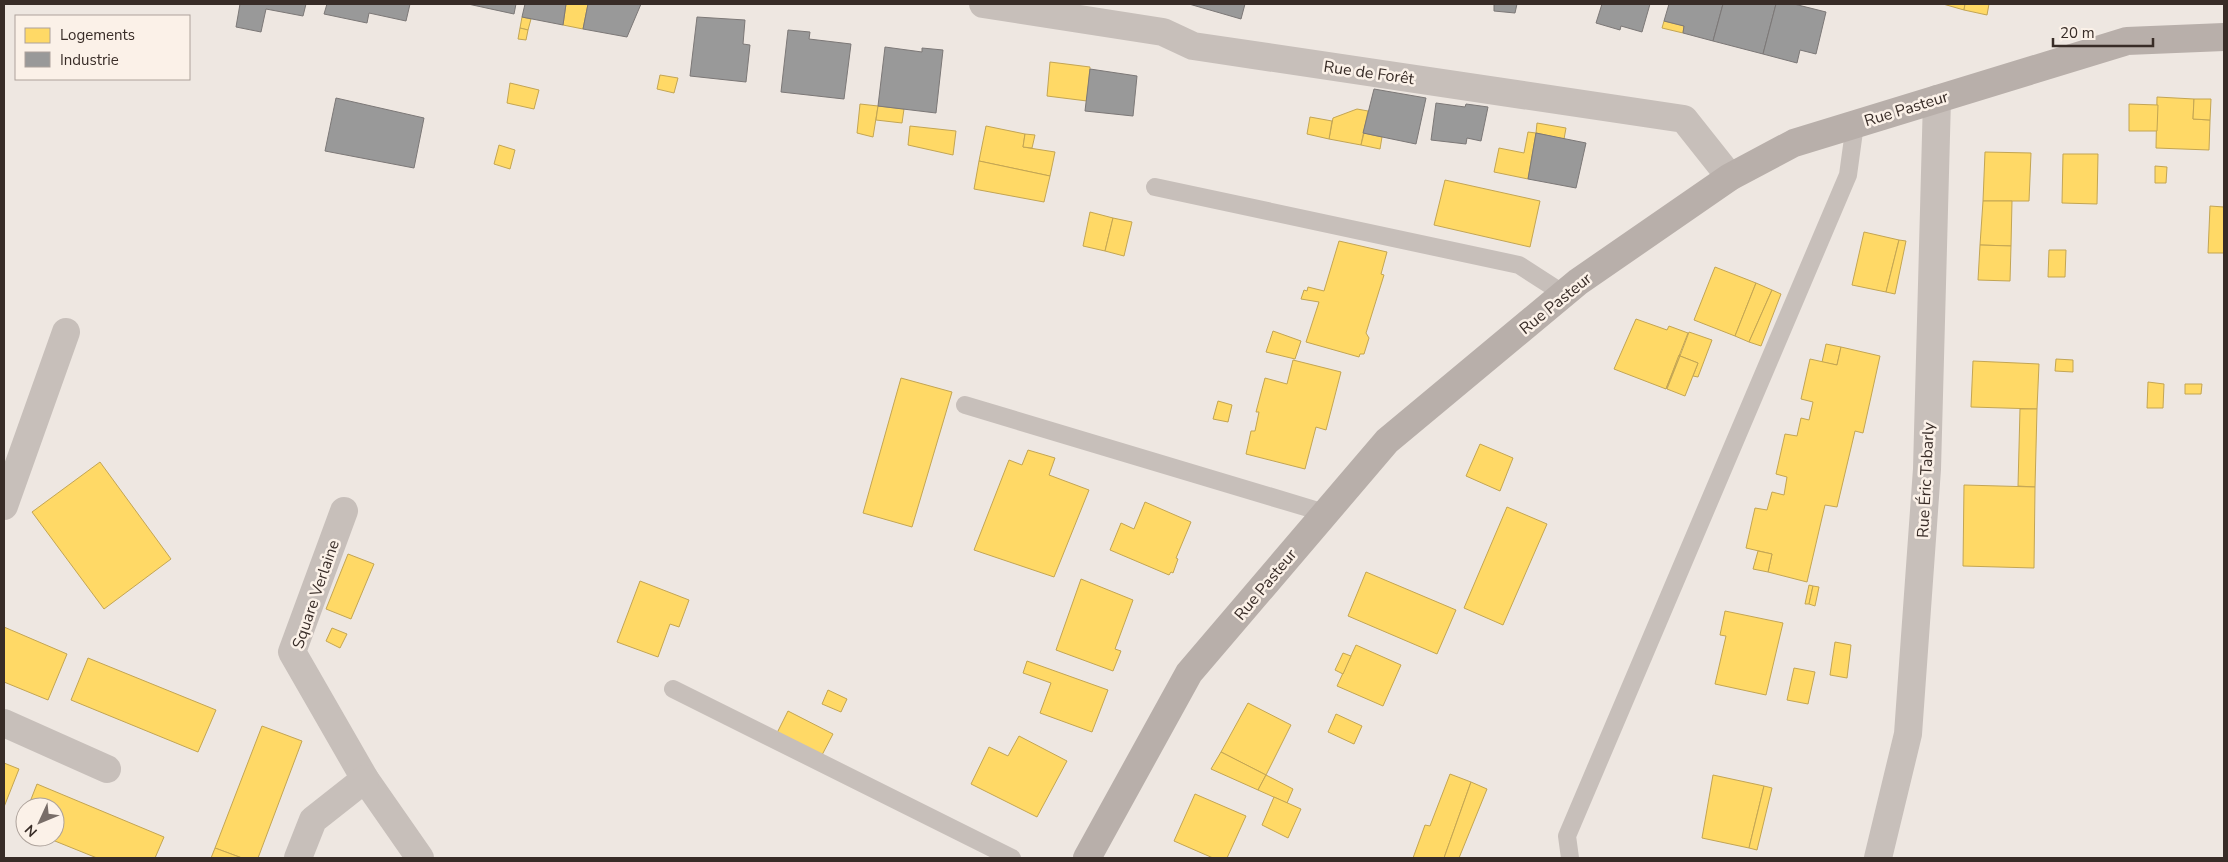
<svg xmlns="http://www.w3.org/2000/svg" width="2228" height="862" viewBox="0 0 2228 862" font-family="'Nunito Sans',sans-serif">
	<style>
		.homes { fill: #ffd966; stroke: #c3a553 }
		.industry { fill: #999; stroke: #7c7877 }
		.lines { fill: none; stroke-linecap: round; stroke-linejoin: round }
		.service { stroke: #c7bfba; stroke-width: 18 }
		.minor { stroke: #c7bfba; stroke-width: 28 }
		.secondary { stroke: #b8afaa; stroke-width: 28 }
		.labels { text-anchor: middle; stroke-width: 5; stroke-linejoin: round; paint-order: stroke }
		.street-label { font-size: 16px; fill: #382c27; stroke: #fbf1e8 }
	</style>
	<rect width="100%" height="100%" fill="#eee7e1"/>
	<g class="homes">
		<polygon points="566,4 588,4 583,29 563,25"/>
		<polygon points="1943,4 1965,4 1964,10"/>
		<polygon points="1965,4 1989,4 1987,15 1964,10"/>
		<polygon points="522,17 531,19 528,30 520,28"/>
		<polygon points="1664,21 1684,26 1683,33 1662,28"/>
		<polygon points="520,28 528,30 526,40 518,39"/>
		<polygon points="1050,62 1090,67 1087,101 1047,96"/>
		<polygon points="660,75 678,78 674,93 657,89"/>
		<polygon points="510,83 539,90 534,109 507,103"/>
		<polygon points="2157,97 2194,99 2193,119 2210,120 2209,150 2156,148"/>
		<polygon points="2194,99 2211,99 2210,120 2193,119"/>
		<polygon points="860,104 878,106 873,137 857,133"/>
		<polygon points="2129,104 2158,105 2157,131 2129,131"/>
		<polygon points="878,106 904,109 902,123 876,120"/>
		<polygon points="1357,109 1368,111 1361,145 1329,139 1333,118"/>
		<polygon points="1310,117 1332,121 1329,139 1307,134"/>
		<polygon points="1537,123 1566,128 1564,139 1536,133"/>
		<polygon points="910,126 956,131 953,155 908,145"/>
		<polygon points="986,126 1025,134 1023,147 1055,152 1050,176 979,161"/>
		<polygon points="1528,132 1536,133 1528,179 1494,172 1499,148 1524,153"/>
		<polygon points="1364,133 1382,137 1380,149 1361,145"/>
		<polygon points="1025,134 1035,135 1032,148 1023,147"/>
		<polygon points="499,145 515,150 510,169 494,164"/>
		<polygon points="1985,152 2031,153 2029,201 1983,201"/>
		<polygon points="2063,154 2098,154 2097,204 2062,203"/>
		<polygon points="979,161 1050,176 1044,202 974,189"/>
		<polygon points="2155,166 2167,167 2166,183 2155,183"/>
		<polygon points="1445,180 1540,201 1530,247 1434,225"/>
		<polygon points="1983,201 2012,201 2011,246 1980,245"/>
		<polygon points="2210,206 2224,207 2224,253 2208,253"/>
		<polygon points="1090,212 1113,218 1105,251 1083,246"/>
		<polygon points="1113,218 1132,222 1124,256 1105,251"/>
		<polygon points="1864,232 1899,240 1886,292 1852,285"/>
		<polygon points="1899,240 1906,241 1895,294 1886,292"/>
		<polygon points="1339,241 1387,252 1381,274 1384,275 1366,333 1369,338 1364,354 1360,354 1359,357 1306,342 1319,302 1301,299 1304,290 1307,291 1308,287 1324,291"/>
		<polygon points="1980,245 2011,246 2010,281 1978,280"/>
		<polygon points="2049,250 2066,250 2065,277 2048,277"/>
		<polygon points="1715,267 1756,283 1735,336 1694,320"/>
		<polygon points="1756,283 1772,290 1749,342 1735,336"/>
		<polygon points="1772,290 1781,294 1761,346 1749,342"/>
		<polygon points="1636,319 1667,330 1669,326 1688,333 1666,389 1614,369"/>
		<polygon points="1273,331 1301,341 1295,359 1266,352"/>
		<polygon points="1689,332 1712,340 1698,377 1693,376 1698,363 1680,356"/>
		<polygon points="1826,344 1841,347 1837,365 1822,362"/>
		<polygon points="1841,347 1880,356 1863,433 1855,431 1837,507 1825,505 1807,582 1768,572 1772,554 1746,548 1755,508 1767,510 1772,492 1784,495 1787,477 1776,474 1785,434 1797,436 1801,418 1809,420 1813,402 1801,399 1810,359 1837,365"/>
		<polygon points="1679,355 1680,356 1666,389"/>
		<polygon points="1680,356 1698,363 1685,396 1667,389"/>
		<polygon points="2056,359 2073,360 2073,372 2055,371"/>
		<polygon points="1293,360 1341,372 1326,430 1316,427 1305,469 1246,454 1251,431 1255,431 1259,412 1256,412 1265,378 1287,384"/>
		<polygon points="1973,361 2039,364 2037,409 1971,407"/>
		<polygon points="901,378 952,392 912,527 863,513"/>
		<polygon points="2148,382 2164,384 2163,408 2147,408"/>
		<polygon points="2185,384 2202,384 2201,394 2185,394"/>
		<polygon points="1218,401 1232,405 1228,422 1213,419"/>
		<polygon points="2020,409 2037,409 2035,487 2018,486"/>
		<polygon points="1480,444 1513,458 1500,491 1466,476"/>
		<polygon points="1028,450 1055,458 1049,475 1089,490 1054,577 974,550 1009,460 1022,465"/>
		<polygon points="100,462 171,559 104,609 32,512"/>
		<polygon points="1964,485 2035,487 2034,568 1963,566"/>
		<polygon points="1145,502 1191,522 1176,558 1178,559 1173,573 1171,572 1169,575 1110,550 1121,523 1134,529"/>
		<polygon points="1507,507 1547,524 1503,625 1464,608"/>
		<polygon points="1758,551 1772,554 1768,572 1753,569"/>
		<polygon points="348,554 374,564 351,619 326,609"/>
		<polygon points="1366,572 1456,610 1437,654 1348,616"/>
		<polygon points="1081,579 1133,600 1115,649 1121,651 1113,671 1056,650"/>
		<polygon points="640,581 689,600 679,627 670,624 658,657 617,642"/>
		<polygon points="1809,585 1813,586 1809,604 1805,604"/>
		<polygon points="1813,586 1819,587 1815,606 1809,604"/>
		<polygon points="1725,611 1783,623 1766,695 1715,684 1726,636 1720,635"/>
		<polygon points="4,627 67,654 48,700 4,682"/>
		<polygon points="332,628 347,634 340,648 326,641"/>
		<polygon points="1835,642 1851,645 1847,678 1830,675"/>
		<polygon points="1356,645 1401,665 1383,706 1337,686"/>
		<polygon points="1343,653 1351,656 1343,674 1335,670"/>
		<polygon points="88,658 216,710 198,752 71,700"/>
		<polygon points="1027,661 1108,690 1092,732 1040,713 1051,683 1023,673"/>
		<polygon points="1794,668 1815,672 1808,704 1787,700"/>
		<polygon points="828,690 847,699 841,712 822,704"/>
		<polygon points="1248,703 1291,725 1266,775 1221,752"/>
		<polygon points="788,711 833,734 822,755 777,733"/>
		<polygon points="1336,714 1362,726 1354,744 1328,732"/>
		<polygon points="262,726 302,741 258,858 242,858 215,848"/>
		<polygon points="1019,736 1067,761 1037,817 971,784 989,747 1008,756"/>
		<polygon points="1221,752 1266,775 1258,790 1211,769"/>
		<polygon points="4,763 19,769 4,807"/>
		<polygon points="1450,774 1471,782 1444,858 1413,858 1425,825 1430,826"/>
		<polygon points="1266,775 1293,789 1287,803 1258,790"/>
		<polygon points="1713,775 1764,786 1749,848 1702,838"/>
		<polygon points="1471,782 1487,789 1459,858 1444,858"/>
		<polygon points="37,784 164,837 155,858 97,858 45,837 55,837 55,807 28,807"/>
		<polygon points="1764,786 1772,788 1757,850 1749,848"/>
		<polygon points="1195,794 1246,816 1227,858 1213,858 1174,841"/>
		<polygon points="1274,797 1301,809 1288,838 1262,825"/>
		<polygon points="25,813 25,829 19,827"/>
		<polygon points="215,848 242,858 211,858"/>
	</g>
	<g class="industry">
		<polygon points="240,4 306,4 303,16 266,9 261,32 236,27"/>
		<polygon points="327,4 410,4 406,21 369,13 367,23 324,14"/>
		<polygon points="468,4 516,4 514,14"/>
		<polygon points="525,4 566,4 563,25 522,17"/>
		<polygon points="588,4 641,4 627,37 583,29"/>
		<polygon points="1189,4 1245,4 1241,19"/>
		<polygon points="1490,4 1517,4 1515,13 1494,11 1494,4"/>
		<polygon points="1602,4 1650,4 1642,32 1621,26 1620,30 1596,23"/>
		<polygon points="1669,4 1723,4 1713,41 1683,33 1684,26 1664,21"/>
		<polygon points="1723,4 1776,4 1763,54 1713,41"/>
		<polygon points="1776,4 1794,4 1826,12 1816,54 1800,50 1797,63 1763,54"/>
		<polygon points="697,17 745,20 743,44 750,45 746,82 690,76"/>
		<polygon points="788,30 810,32 809,39 851,44 844,99 781,92"/>
		<polygon points="885,47 922,52 922,48 943,50 936,113 878,106"/>
		<polygon points="1090,69 1137,76 1133,116 1085,111"/>
		<polygon points="1374,89 1426,98 1416,144 1363,133"/>
		<polygon points="336,98 424,118 414,168 325,151"/>
		<polygon points="1436,103 1465,107 1466,104 1488,107 1481,141 1467,138 1466,144 1431,140"/>
		<polygon points="1536,133 1586,143 1576,188 1528,179"/>
	</g>
	<g class="lines">
		<g class="service">
			<polyline points="1155,187 1519,265 1564,294"/>
			<polyline points="965,405 1325,513"/>
			<polyline points="673,689 1012,858"/>
			<polyline points="1570,858 1567,836 1848,175 1855,124"/>
		</g>
		<g class="minor">
			<polyline points="983,4 1163,32 1193,46 1684,119 1730,177"/>
			<polyline points="4,506 66,332"/>
			<polyline points="344,511 292,652 365,779 420,858"/>
			<polyline points="4,723 107,769"/>
			<polyline points="298,858 313,820 365,779"/>
			<polyline points="1878,858 1908,734 1927,469 1937,99"/>
		</g>
		<polyline class="secondary" points="1087,858 1189,673 1387,441 1578,282 1730,177 1794,143 2127,41 2224,37"/>
	</g>
	<g class="labels">
		<g class="street-label">
			<text transform="translate(1369 72) rotate(8)" y="6">Rue de Forêt</text>
			<text transform="translate(1906 108) rotate(-17)" y="6">Rue Pasteur</text>
			<text transform="translate(1555 303) rotate(-39)" y="6">Rue Pasteur</text>
			<text transform="translate(1925 480) rotate(-87)" y="6">Rue Éric Tabarly</text>
			<text transform="translate(1265 584) rotate(-50)" y="6">Rue Pasteur</text>
			<text transform="translate(315 594) rotate(-71)" y="6">Square Verlaine</text>
		</g>
	</g>
	<rect width="2228" height="862" fill="none" stroke="#382c27" stroke-width="10"/>
	<rect x="15" y="15" width="175" height="65" fill="#fbf1e8" stroke="#ada29b"/>
	<rect x="25" y="28" width="25" height="15" fill="#ffd966" stroke="#ada29b"/>
	<text x="60" y="40" font-size="15" fill="#382c27">Logements</text>
	<rect x="25" y="52" width="25" height="15" fill="#999999" stroke="#ada29b"/>
	<text x="60" y="65" font-size="15" fill="#382c27">Industrie</text>
	<g transform="translate(40 822) rotate(226)"><circle r="24" fill="#fbf1e8" stroke="#ada29b"/>
	<path d="M0-4L9 19L0 12L-9 19Z" fill="#786d68"/>
	<text y="-8" font-size="14" font-weight="bold" text-anchor="middle" fill="#382c27">N</text>
	</g>
	<path d="M2053 38v8h100v-8" fill="none" stroke="#382c27" stroke-width="2.5"/>
	<text x="2060" y="38" font-size="15" fill="#382c27" stroke="#fbf1e8" stroke-width="4" paint-order="stroke">20 m</text>
</svg>
